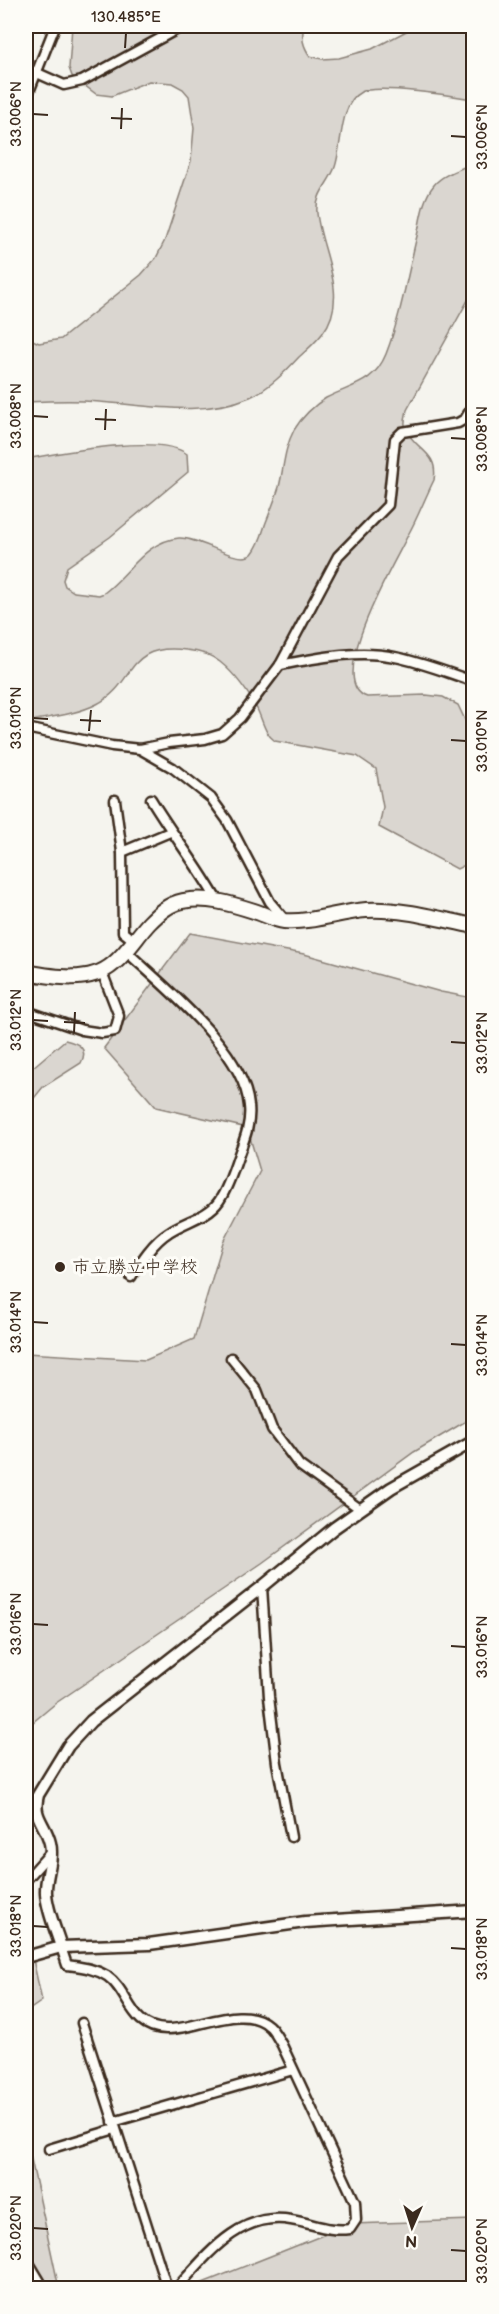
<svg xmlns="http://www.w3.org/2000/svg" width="499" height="2314" viewBox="0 0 499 2314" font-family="'Balsamiq Sans','Klee One',sans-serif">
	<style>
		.green { fill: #dad6d0; stroke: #8a8077; stroke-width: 1.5 }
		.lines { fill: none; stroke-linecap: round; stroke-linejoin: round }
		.minor-casing { stroke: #3b2a1e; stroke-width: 13 }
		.tertiary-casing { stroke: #3b2a1e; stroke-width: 15 }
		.primary-casing { stroke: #3b2a1e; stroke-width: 18 }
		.minor { stroke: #fdfcf7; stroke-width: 8 }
		.tertiary { stroke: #fdfcf7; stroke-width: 10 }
		.primary { stroke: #fdfcf7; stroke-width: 14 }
		.ticks { fill: none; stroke: #3b2a1e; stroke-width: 2 }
		.poi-dot { fill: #3b2a1e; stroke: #fdfcf7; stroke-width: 2 }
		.labels { text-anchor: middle; stroke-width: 6; stroke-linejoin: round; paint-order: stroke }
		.poi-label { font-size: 18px; fill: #3b2a1e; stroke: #fdfcf7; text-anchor: start }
		.neatline { fill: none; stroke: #3b2a1e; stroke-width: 2 }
		.ticks-label { font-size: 15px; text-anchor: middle; fill: #3b2a1e }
	</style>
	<rect width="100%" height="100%" fill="#f5f4ee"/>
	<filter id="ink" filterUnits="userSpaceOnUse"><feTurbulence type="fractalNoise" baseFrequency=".0167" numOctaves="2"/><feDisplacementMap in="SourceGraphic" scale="12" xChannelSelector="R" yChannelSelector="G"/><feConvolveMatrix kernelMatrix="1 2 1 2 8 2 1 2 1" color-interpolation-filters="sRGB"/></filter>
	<g filter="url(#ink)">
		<g class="green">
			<path d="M 72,26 L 304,26 C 301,38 303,46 310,56 L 322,59 L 339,58 L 372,49 L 416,26 L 473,26 L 473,99 C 453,96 378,84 361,92 C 339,103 342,148 335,167 C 329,184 315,193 317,213 C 321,252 351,297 322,334 C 315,343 307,350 299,357 C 285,372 270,388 250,397 C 199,419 138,403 84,401 C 65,400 45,401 26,402 L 26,337 L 39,343 L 61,339 L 141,275 L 156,258 L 165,240 L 191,161 L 194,128 L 189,96 L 183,89 L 172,83 L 149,81 L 112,96 L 96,94 L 72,76 L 69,68 Z"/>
			<path d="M 473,163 L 473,291 L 407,410 C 406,416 403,423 406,429 C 414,450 439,451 434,480 C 425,498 418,517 408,535 C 396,560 323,682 367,697 L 426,695 L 443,697 L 458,705 L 473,737 L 473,861 L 457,869 L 379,827 L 383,807 L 376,769 L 357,756 L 275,741 C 264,733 263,721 257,709 C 249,693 234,673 220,662 C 210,654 198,651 186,650 C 124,642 137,684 97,704 C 75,715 49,717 26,722 L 26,459 C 60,453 160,433 187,454 L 188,472 L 110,537 L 67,567 L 63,580 L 65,586 L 74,592 L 99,595 L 104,593 C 129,575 145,541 179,538 C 200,537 239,566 252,554 C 259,546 262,535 265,525 C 270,512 275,500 279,487 C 284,467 284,449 294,430 C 301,418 314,405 326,398 C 351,385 374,384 386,354 C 400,318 407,278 416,240 C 421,221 421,201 434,185 C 443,174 461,169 473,163 Z"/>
			<polygon points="190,933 304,954 441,992 473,998 473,1417 414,1452 262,1563 56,1703 26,1728 26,1353 146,1360 194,1339 223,1242 260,1171 247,1128 156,1107 104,1048"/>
			<path d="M 65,1040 C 78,1043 89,1048 81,1063 L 43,1087 L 26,1108 L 26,1073 Z"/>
			<polygon points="26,1927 42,2001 26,2012"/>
			<polygon points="26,2136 59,2288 26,2288"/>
			<polygon points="473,2220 473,2288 190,2288 351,2224"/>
		</g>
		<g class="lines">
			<defs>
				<g id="minor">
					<polyline points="26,68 64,85 82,81 183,26"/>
					<polyline points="26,99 55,26"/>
					<path d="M 280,665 C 317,658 358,649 395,657 C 420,662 443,671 467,679 L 474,684"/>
					<polyline points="26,728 112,746 140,749 169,743 205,739 222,734 240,718 280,665 338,556 388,505 395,439 402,432 458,423 465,419 474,404"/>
					<polyline points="140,749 173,768 211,798 227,820 270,902 286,921"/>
					<path d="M 151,799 C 172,834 198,866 218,902"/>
					<polyline points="115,800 122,852 123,932 133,940"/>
					<polyline points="122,852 170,832"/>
					<path d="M 126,951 C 165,988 244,1050 249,1106 C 251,1123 245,1138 239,1154 C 234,1169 228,1188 219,1201 C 208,1217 185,1221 169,1232 C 153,1242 141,1261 131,1277"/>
					<polyline points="26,1011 82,1030 102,1033 115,1031 119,1016 102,972"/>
					<polyline points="231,1358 257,1390 272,1429 299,1465 360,1509"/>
					<polyline points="262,1587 269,1697 277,1763 291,1837"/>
					<polyline points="26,1880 51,1852"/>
					<path d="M 61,1947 L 67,1965 C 81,1967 94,1968 107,1976 C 130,1992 129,2028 166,2029 C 194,2031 244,2002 269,2026 C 274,2030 278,2039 282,2045 L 355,2202 L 356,2220 L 350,2229 C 329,2232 312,2223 291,2220 C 240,2211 207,2255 177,2288"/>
					<polyline points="82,2023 167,2288"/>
					<polyline points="113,2122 293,2070"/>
					<polyline points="49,2149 115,2129"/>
					<polyline points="26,2258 44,2288"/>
				</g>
				<g id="tertiary">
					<path d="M 61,1947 C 56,1930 47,1911 46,1893 C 45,1876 54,1860 50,1843 C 45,1822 32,1818 38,1795 L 68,1746 L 91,1721 L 262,1587 L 334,1528 L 391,1488 L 474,1441"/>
					<polyline points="26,1957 61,1947 149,1944 305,1922 474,1911"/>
				</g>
				<path id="primary" d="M 26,972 C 53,977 90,984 113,964 C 127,953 137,936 149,923 C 159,913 168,904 183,901 C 206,896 232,904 254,911 C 264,914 274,920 284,921 C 312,923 339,912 366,910 C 402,908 439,919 474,926"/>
			</defs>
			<use href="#minor" class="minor-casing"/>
			<use href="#tertiary" class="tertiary-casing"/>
			<use href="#primary" class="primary-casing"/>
			<use href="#minor" class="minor"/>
			<use href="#tertiary" class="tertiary"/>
			<use href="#primary" class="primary"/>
		</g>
	</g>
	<path class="ticks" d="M 125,48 L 126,33M 33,114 L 48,115M 111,118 L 132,119M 121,129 L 122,108M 451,136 L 466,137M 33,416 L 48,417M 95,419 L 116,420M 105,430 L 106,409M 451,438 L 466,439M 33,718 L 48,719M 80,720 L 101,721M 89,731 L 91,710M 451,740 L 466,741M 33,1020 L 48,1021M 64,1022 L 85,1023M 74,1033 L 75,1012M 451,1042 L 466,1043M 33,1322 L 48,1323M 451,1344 L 466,1345M 33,1624 L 48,1625M 451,1646 L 466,1647M 33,1926 L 48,1927M 451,1948 L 466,1949M 33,2228 L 48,2229M 451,2250 L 466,2251"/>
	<circle class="poi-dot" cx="60" cy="1267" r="6"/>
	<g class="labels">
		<g class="poi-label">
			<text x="72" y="1273">市立勝立中学校</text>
		</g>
	</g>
	<rect width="499" height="2314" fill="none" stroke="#fdfcf7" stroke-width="66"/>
	<g transform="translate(412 2227) rotate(183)" stroke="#fdfcf7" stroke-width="4.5" paint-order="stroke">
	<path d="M0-4.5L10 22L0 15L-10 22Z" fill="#3b2a1e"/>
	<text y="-9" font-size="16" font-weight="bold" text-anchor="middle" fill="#3b2a1e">N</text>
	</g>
	<rect x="33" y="33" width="433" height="2248" class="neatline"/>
	<g class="ticks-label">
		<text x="126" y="22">130.485°E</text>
		<text transform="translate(16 114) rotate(-90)" y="5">33.006°N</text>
		<text transform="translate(482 137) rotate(-90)" y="5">33.006°N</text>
		<text transform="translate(16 416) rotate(-90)" y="5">33.008°N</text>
		<text transform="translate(482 439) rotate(-90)" y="5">33.008°N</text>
		<text transform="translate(16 718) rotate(-90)" y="5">33.010°N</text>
		<text transform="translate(482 741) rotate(-90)" y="5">33.010°N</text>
		<text transform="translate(16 1020) rotate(-90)" y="5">33.012°N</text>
		<text transform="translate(482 1043) rotate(-90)" y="5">33.012°N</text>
		<text transform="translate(16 1322) rotate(-90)" y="5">33.014°N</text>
		<text transform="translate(482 1345) rotate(-90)" y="5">33.014°N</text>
		<text transform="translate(16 1624) rotate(-90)" y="5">33.016°N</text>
		<text transform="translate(482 1647) rotate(-90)" y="5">33.016°N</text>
		<text transform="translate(16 1926) rotate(-90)" y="5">33.018°N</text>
		<text transform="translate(482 1949) rotate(-90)" y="5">33.018°N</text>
		<text transform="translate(16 2228) rotate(-90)" y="5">33.020°N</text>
		<text transform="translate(482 2251) rotate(-90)" y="5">33.020°N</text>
	</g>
</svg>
